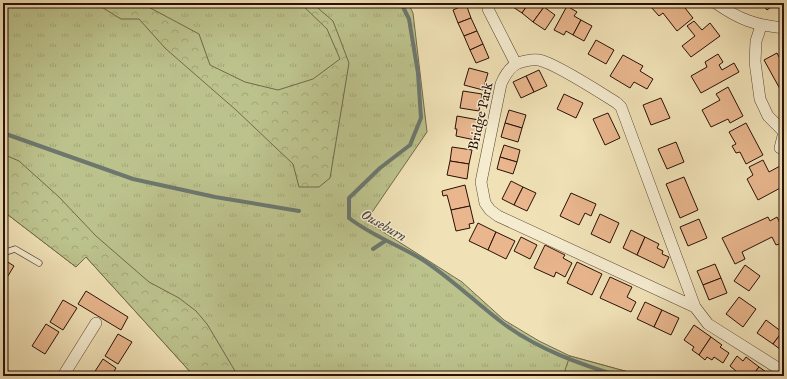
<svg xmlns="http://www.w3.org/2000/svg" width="787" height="379" viewBox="0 0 787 379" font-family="'IM FELL English',serif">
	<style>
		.grass { fill: url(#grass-tufts); stroke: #72694a }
		.forest { fill: url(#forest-crowns); stroke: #72694a }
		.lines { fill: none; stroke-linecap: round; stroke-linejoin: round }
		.stream { stroke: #6d776e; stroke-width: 4 }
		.building { fill: #e9b68d; stroke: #291007 }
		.service-casing { stroke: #5b4433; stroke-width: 7 }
		.minor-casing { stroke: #5b4433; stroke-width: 12 }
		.service { stroke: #f5ecd0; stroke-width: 5.5 }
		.minor { stroke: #f5ecd0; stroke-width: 11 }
		.labels { text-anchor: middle; stroke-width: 3; stroke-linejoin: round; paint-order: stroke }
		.street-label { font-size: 14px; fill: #291007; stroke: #f5ecd0 }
		.water-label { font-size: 15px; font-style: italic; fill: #514c43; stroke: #f5ecd0 }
	</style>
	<defs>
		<pattern id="grass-tufts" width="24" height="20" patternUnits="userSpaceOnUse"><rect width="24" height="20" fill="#bcc28c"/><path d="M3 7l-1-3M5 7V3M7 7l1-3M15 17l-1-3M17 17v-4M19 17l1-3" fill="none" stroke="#a2a677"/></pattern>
		<pattern id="forest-crowns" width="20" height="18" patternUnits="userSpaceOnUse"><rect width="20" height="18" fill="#bcc28c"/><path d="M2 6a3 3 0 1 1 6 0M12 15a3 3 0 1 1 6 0" fill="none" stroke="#a2a677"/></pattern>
	</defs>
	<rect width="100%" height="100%" fill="#f0e1b6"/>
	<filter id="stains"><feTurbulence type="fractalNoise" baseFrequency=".005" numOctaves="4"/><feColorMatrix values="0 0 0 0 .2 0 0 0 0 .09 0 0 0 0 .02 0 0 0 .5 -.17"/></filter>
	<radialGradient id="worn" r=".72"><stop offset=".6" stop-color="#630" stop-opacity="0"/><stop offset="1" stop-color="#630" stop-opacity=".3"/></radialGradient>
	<polygon class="grass" points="3,3 408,3 413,13 427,132 366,221 462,282 504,320 539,341 570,356 643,376 194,376 86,257 76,267 3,211"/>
	<g class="forest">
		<polygon points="95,3 141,3 199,34 210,65 245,82 278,90 313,79 340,59 327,29 300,3 312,3 333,21 349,63 330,178 319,187 299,187 293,164 236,110 166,49 139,19 121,19"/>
		<polygon points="3,154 19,161 59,197 96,236 149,282 179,298 196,311 207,324 238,376 194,376 86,257 76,267 3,211"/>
		<polygon points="570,356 643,376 570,376 565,370"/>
	</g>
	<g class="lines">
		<g class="stream">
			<path d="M 401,3 L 409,19 L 418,73 L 421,118 L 410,145 L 380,168 L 349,198 L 349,218 C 372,236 399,245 423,260 C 452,279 476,303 504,324 C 538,349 579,364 619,376"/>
			<polyline points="3,133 133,179 215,197 299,211"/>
			<polyline points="373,249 385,241"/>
		</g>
	</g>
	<g class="building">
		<polygon points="512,3 529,3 522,13 510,5"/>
		<polygon points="529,3 538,3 544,7 533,22 522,13"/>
		<polygon points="656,3 681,3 693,18 677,31 663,13 659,16 651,7"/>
		<polygon points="761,3 776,3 767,10"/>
		<polygon points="466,4 471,18 458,23 453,10"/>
		<polygon points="567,6 577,12 574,16 581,20 573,35 566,31 564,35 554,30"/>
		<polygon points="544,7 555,15 545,30 533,22"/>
		<polygon points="471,18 477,31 464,36 458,23"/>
		<polygon points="581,20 592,26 584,41 573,35"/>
		<polygon points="694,21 702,30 710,23 720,36 691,57 682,46 695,36 687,26"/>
		<polygon points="477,31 483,44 470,50 464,36"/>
		<polygon points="596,40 614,50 606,64 588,54"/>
		<polygon points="483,44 489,58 476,63 470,50"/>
		<polygon points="777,53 779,57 784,54 784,87 780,89 764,60"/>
		<polygon points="718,54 723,62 719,65 722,70 734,63 739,72 701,93 691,76 707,67 705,62"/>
		<polygon points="623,55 643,66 640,71 653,79 647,89 634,82 630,88 610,76"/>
		<polygon points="469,68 488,73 483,90 464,85"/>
		<polygon points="539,70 547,86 534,92 526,76"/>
		<polygon points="526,76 534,92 521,98 513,82"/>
		<polygon points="728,87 743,116 730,123 728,119 711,127 702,110 720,100 716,94"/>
		<polygon points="463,91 482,94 479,111 460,108"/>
		<polygon points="564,94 583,103 576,118 557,109"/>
		<polygon points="661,98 670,118 651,125 643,105"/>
		<polygon points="509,110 526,115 522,128 505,123"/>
		<polygon points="608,113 620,138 605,145 593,119"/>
		<polygon points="457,116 479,120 475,140 456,136 457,129 455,129"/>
		<polygon points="505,123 522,128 518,142 501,137"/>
		<polygon points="746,123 763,155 746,164 740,152 736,153 732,146 736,144 729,132"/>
		<polygon points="676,142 684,162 667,169 658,149"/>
		<polygon points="504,145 520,150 517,162 500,157"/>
		<polygon points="452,147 472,150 469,164 450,161"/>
		<polygon points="500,157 517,162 513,174 497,169"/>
		<polygon points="763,160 769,172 780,166 784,174 784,186 758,200 747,179 753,175 749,167"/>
		<polygon points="450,161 469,164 467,179 447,175"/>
		<polygon points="684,177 698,210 680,218 666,184"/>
		<polygon points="511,181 523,187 514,205 502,199"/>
		<polygon points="465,185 470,206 451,210 447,195 443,196 442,191"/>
		<polygon points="523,187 536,193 527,211 514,205"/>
		<polygon points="571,193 596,204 591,216 585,213 579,225 560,216"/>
		<polygon points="470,206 474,223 469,224 470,228 456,231 451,210"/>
		<polygon points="600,214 619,223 610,243 591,234"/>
		<polygon points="768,217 770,221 777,217 784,231 784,247 781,248 779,244 776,245 772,237 742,252 745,259 735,264 722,238"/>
		<polygon points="699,219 707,238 688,246 680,227"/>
		<polygon points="478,223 496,232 488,250 469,241"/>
		<polygon points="631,230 645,237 637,255 623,248"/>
		<polygon points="496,232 515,241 506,259 488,250"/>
		<polygon points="3,236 7,238 3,245"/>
		<polygon points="521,237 537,245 530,259 514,251"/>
		<polygon points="645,237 659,244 657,248 663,251 662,254 669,257 664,268 637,255"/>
		<polygon points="545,245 565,255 563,258 572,263 565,277 556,272 554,277 534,268"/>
		<polygon points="3,259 14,266 3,284"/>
		<polygon points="577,262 602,274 592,295 567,283"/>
		<polygon points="715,264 721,278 703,285 697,271"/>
		<polygon points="745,265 760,276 749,291 734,281"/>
		<polygon points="610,277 632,287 627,297 636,302 631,312 600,298"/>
		<polygon points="721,278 727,293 709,300 703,285"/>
		<polygon points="86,291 128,317 121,330 78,304"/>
		<polygon points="739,297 756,309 743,327 726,314"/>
		<polygon points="63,300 77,308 63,330 50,322"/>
		<polygon points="645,302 662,310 654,327 637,319"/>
		<polygon points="662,310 679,318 671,335 654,327"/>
		<polygon points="766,320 782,332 773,344 757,333"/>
		<polygon points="46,324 59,332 45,354 32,346"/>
		<polygon points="694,325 711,337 699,355 692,350 694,347 684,340"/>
		<polygon points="782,332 784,333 784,352 773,344"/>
		<polygon points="118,334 132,342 118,364 105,356"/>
		<polygon points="711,337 722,345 720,347 729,353 723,363 714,357 712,360 707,357 705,360 699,355"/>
		<polygon points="737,356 743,361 746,357 759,367 752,376 734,374 736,371 730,366"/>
		<polygon points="103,359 116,368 111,376 92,376"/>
		<polygon points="759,367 769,374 768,376 752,376"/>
	</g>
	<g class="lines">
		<defs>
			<polyline id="service" points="3,253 15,249 39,263"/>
			<g id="minor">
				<path d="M 716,3 C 740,20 755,25 784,28"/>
				<polyline points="488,9 516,64"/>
				<polyline points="761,26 756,41 755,62 760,99 768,116 784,132 780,148"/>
				<path d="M 695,307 L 498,216 L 490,210 L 485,203 L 481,182 L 501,84 C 504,77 510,67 518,63 C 524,61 532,59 539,60 C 555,63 601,93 617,103 L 621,107 L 695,307 L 708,324 L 784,372"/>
				<polyline points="3,374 6,376"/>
				<polyline points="63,376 96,323"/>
			</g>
		</defs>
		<use href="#service" class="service-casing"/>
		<use href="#minor" class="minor-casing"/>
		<use href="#service" class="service"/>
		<use href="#minor" class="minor"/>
	</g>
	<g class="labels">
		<g class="street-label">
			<text transform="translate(480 116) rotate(-77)" y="5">Bridge Park</text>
		</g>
		<g class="water-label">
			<text transform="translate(384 225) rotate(30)" y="5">Ouseburn</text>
		</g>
	</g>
	<rect width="787" height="379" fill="none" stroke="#f0e1b6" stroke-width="16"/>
	<rect x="4" y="4" width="779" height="371" fill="none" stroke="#291007" stroke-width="2"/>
	<rect x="8" y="8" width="771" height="363" fill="none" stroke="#291007"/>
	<rect width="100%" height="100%" filter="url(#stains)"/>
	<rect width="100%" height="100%" fill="url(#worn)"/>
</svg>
